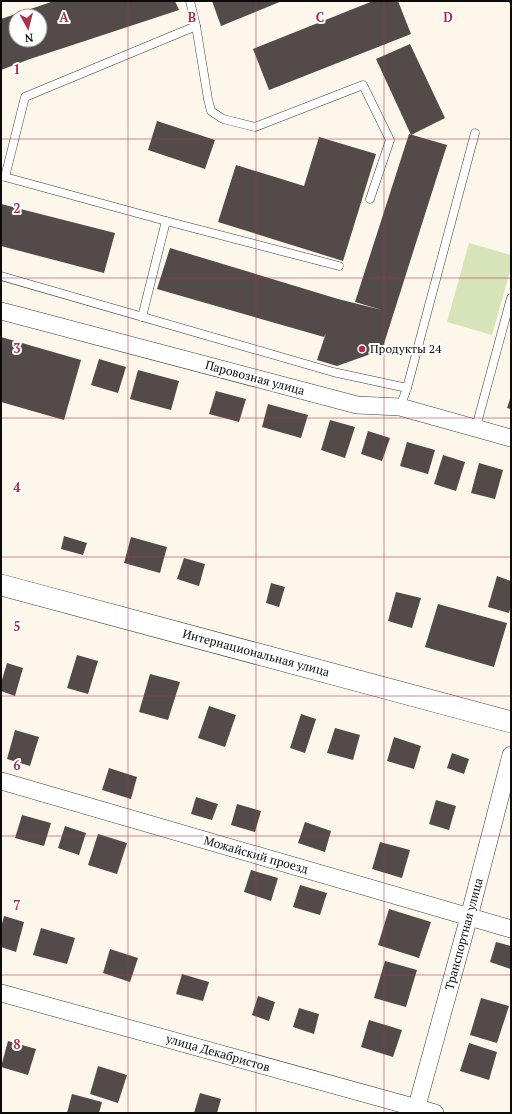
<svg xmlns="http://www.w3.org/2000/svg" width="512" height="1114" viewBox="0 0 512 1114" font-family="'PT Serif',serif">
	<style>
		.green { fill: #d7e4b9 }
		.building { fill: #534b49; fill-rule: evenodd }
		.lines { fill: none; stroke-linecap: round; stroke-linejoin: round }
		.service-casing { stroke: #3e3e3e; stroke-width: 9 }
		.minor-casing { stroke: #3e3e3e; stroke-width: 18 }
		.tertiary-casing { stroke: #3e3e3e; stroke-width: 22 }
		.path { stroke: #2d2d2d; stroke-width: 2.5; stroke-dasharray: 4 2; stroke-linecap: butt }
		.service { stroke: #fff; stroke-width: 8 }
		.minor { stroke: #fff; stroke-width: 17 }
		.tertiary { stroke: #fff; stroke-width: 21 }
		.grid { fill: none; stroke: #ad314e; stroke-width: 1; stroke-opacity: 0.55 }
		.poi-dot { fill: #ad314e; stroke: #fff; stroke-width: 1.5 }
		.labels { text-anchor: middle; stroke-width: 4; stroke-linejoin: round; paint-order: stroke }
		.poi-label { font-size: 12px; fill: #0b0b0b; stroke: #fff; text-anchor: start }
		.street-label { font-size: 12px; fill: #0b0b0b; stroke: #fff }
		.grid-label { font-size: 13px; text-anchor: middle; font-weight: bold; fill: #ad314e; stroke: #fff; stroke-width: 4; stroke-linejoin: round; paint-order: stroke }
	</style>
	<rect width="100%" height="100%" fill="#fdf6eb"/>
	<polygon class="green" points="469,243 511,255 511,268 492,335 447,322"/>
	<g class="building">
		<path d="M 54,1 L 175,1 L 179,10 L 30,59 L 1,70 L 1,19 ZM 16,16 L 40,16 L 40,40 L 16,40 Z"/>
		<polygon points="212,1 282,1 221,26"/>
		<polygon points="373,1 398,1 411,34 269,90 253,49"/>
		<polygon points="410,44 445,118 411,135 376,59"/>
		<polygon points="157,121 215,140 205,169 148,150"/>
		<polygon points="409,134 447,145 382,350 337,366 317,360 326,333 324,337 157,289 170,248 338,299 382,310 355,302"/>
		<polygon points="319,137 376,154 343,261 218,222 236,165 304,186"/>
		<polygon points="1,204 115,233 104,273 1,246"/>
		<polygon points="1,337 81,360 64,420 1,402"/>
		<polygon points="99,359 126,367 118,393 91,385"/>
		<polygon points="138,370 179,381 171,410 130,399"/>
		<polygon points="216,391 246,399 239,422 209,414"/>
		<polygon points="511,396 511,409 507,408"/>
		<polygon points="268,404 308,415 301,438 262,427"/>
		<polygon points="330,420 355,427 345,458 321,450"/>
		<polygon points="368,431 390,438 382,461 361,454"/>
		<polygon points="407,442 435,450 428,474 400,466"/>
		<polygon points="443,455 465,462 456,491 434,484"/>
		<polygon points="479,463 503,470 495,499 471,493"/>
		<polygon points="64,536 87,543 83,555 61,549"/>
		<polygon points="131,537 167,547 160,573 124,563"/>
		<polygon points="184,558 205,564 199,586 177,579"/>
		<polygon points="497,576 511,581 511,605 509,613 488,607"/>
		<polygon points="271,583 285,587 279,607 266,603"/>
		<polygon points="396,592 421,598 412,628 388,621"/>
		<polygon points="438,604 507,623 494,667 425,647"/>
		<polygon points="77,655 98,661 88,694 67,688"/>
		<polygon points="7,663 23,668 15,696 1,691 1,683"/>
		<polygon points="150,674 180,682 168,720 139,712"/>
		<polygon points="209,706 236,715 225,747 198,738"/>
		<polygon points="301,714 316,719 305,753 290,748"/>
		<polygon points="335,728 360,735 353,760 327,753"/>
		<polygon points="15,730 39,737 30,766 7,759"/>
		<polygon points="394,737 421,746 414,769 387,761"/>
		<polygon points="452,753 469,759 464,774 447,768"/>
		<polygon points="109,768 137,777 131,799 102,790"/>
		<polygon points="196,797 218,804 212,820 191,814"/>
		<polygon points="436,800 456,806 449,830 429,824"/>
		<polygon points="237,804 261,811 255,832 231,825"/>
		<polygon points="22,815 51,823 44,846 15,838"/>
		<polygon points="305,822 331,831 325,852 298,843"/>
		<polygon points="65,826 86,833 79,855 58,848"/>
		<polygon points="98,834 127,843 117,874 88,865"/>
		<polygon points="380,842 410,850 402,878 372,869"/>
		<polygon points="251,870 278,878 271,901 244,892"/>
		<polygon points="300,885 327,893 320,915 293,907"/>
		<polygon points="389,909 431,922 419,958 378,945"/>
		<polygon points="4,916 24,922 16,952 1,947 1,928"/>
		<polygon points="41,928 75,938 67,964 33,955"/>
		<polygon points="496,942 511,946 511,969 490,962"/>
		<polygon points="110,949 138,958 130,982 103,973"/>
		<polygon points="385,961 417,970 406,1007 374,998"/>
		<polygon points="182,974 209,982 203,1001 176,994"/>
		<polygon points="258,996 275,1002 269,1021 252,1015"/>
		<polygon points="481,998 509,1006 497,1043 470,1035"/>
		<polygon points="299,1008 319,1014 314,1034 293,1027"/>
		<polygon points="369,1020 402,1030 393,1057 361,1047"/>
		<polygon points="8,1041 36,1049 28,1075 1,1067"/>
		<polygon points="469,1043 497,1052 489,1080 460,1071"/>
		<polygon points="98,1066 127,1075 118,1103 90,1094"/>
		<polygon points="200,1093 221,1099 217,1113 194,1113"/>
		<polygon points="72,1094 102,1102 99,1113 67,1113"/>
	</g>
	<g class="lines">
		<defs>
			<g id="service">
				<polyline points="196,26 208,99 211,111 223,119 255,127 363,85 390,140 370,199"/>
				<polyline points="166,221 5,177 25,97 196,26 190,1"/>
				<polyline points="1,276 333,372 407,388 400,407"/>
				<polyline points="142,317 166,221 339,266"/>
				<polyline points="407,388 475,133"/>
				<polyline points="476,427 511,298"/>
			</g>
			<g id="minor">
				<polyline points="1,311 357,405 400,407 511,438"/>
				<polyline points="1,781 511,929"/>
				<polyline points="1,993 435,1113"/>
				<polyline points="415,1113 469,917 511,755"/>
			</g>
			<polyline id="tertiary" points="1,585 511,722"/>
		</defs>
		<use href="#service" class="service-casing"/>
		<use href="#minor" class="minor-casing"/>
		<use href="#tertiary" class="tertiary-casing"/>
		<polyline class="path" points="510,1 511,3"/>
		<use href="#service" class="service"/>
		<use href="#minor" class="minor"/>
		<use href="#tertiary" class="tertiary"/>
	</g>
	<path class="grid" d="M 128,1 L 128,1113M 256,1 L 256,1113M 384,1 L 384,1113M 1,139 L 511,139M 1,278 L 511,278M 1,418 L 511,418M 1,557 L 511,557M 1,696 L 511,696M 1,836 L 511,836M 1,975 L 511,975"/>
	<circle class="poi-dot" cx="362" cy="349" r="4"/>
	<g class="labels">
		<g class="poi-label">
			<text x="370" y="353">Продукты 24</text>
		</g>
		<g class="street-label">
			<text transform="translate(255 378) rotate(15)" y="4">Паровозная улица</text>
			<text transform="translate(256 653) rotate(15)" y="4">Интернациональная улица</text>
			<text transform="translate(256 855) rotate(16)" y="4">Можайский проезд</text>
			<text transform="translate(464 934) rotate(-75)" y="4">Транспортная улица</text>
			<text transform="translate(218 1053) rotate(16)" y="4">улица Декабристов</text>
		</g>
	</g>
	<g class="grid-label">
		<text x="64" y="22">A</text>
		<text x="192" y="22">B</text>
		<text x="320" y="22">C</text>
		<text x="448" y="22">D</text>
		<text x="17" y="74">1</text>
		<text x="17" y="213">2</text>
		<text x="17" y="353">3</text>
		<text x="17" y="492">4</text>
		<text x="17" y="631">5</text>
		<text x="17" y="770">6</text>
		<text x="17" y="910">7</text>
		<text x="17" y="1049">8</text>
	</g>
	<rect width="512" height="1114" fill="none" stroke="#0b0b0b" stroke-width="4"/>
	<g transform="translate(28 28) rotate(173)"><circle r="19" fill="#ffffff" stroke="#9d9d9d"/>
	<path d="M0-3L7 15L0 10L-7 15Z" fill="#ad314e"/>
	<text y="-6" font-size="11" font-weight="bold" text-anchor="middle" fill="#0b0b0b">N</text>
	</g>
</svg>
